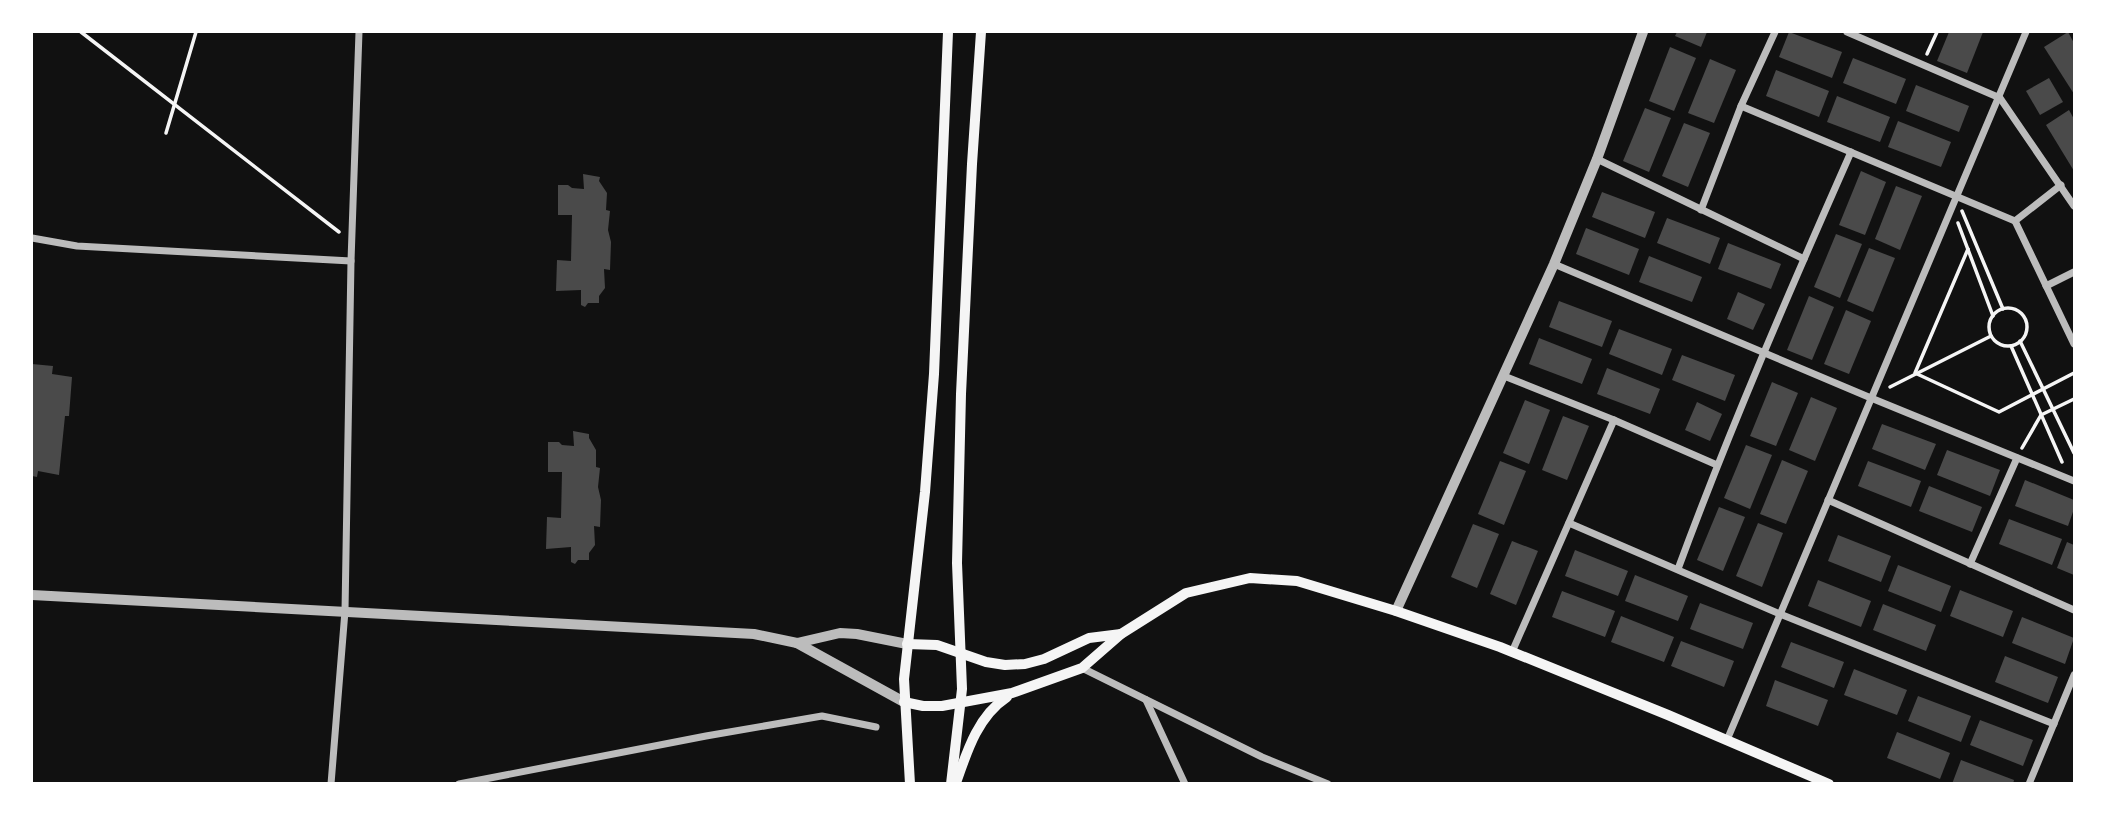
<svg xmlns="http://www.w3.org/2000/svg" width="2106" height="815" viewBox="0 0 2106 815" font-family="Karla,sans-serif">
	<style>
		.building { fill: #4a4a4a }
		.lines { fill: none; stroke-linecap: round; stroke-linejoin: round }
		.path { stroke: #f5f5f5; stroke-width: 3.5 }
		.minor { stroke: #bcbcbc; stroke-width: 7 }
		.tertiary { stroke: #bcbcbc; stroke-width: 10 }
		.secondary { stroke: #f5f5f5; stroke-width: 10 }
	</style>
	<rect width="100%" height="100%" fill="#111"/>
	<g class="building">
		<polygon points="1677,32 1707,32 1701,47 1675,36"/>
		<polygon points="1789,32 1842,52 1832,78 1779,57"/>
		<polygon points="1949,32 1983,32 1967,73 1937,61"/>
		<polygon points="2068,32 2074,43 2074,94 2044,47"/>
		<polygon points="1670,47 1696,58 1674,111 1649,101"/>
		<polygon points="1853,58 1906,79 1896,104 1843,83"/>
		<polygon points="1710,59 1736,70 1714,123 1688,113"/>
		<polygon points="1776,70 1829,91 1819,117 1766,96"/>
		<polygon points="2049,78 2063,102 2040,115 2026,91"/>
		<polygon points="1916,85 1969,106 1959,132 1906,111"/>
		<polygon points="1837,96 1890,117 1880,142 1827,122"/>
		<polygon points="1645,108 1671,118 1649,172 1623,161"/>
		<polygon points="2069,110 2074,119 2074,171 2046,125"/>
		<polygon points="1898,121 1951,142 1941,167 1888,147"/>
		<polygon points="1684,123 1710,133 1688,187 1662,176"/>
		<polygon points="1861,171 1886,182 1865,235 1839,225"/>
		<polygon points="583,174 600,177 599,181 607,193 606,210 610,211 608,230 611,242 610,270 604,269 605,288 599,296 599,303 588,303 585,307 581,305 581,290 556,291 557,260 571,261 572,215 558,215 558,185 568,185 572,188 584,189"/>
		<polygon points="1896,186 1922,196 1900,250 1875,239"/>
		<polygon points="1602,192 1655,212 1645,238 1592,217"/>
		<polygon points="1667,218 1720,238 1710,264 1657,243"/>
		<polygon points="1586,228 1639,249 1629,275 1576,254"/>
		<polygon points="1836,234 1862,244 1840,298 1814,287"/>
		<polygon points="1728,243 1781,264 1771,289 1718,269"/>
		<polygon points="1869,248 1895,258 1873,312 1847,301"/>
		<polygon points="1649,256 1702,277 1692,302 1639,282"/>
		<polygon points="1738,292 1765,304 1753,330 1727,319"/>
		<polygon points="1809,296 1834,307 1812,360 1787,350"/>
		<polygon points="1559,301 1612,321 1602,347 1549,327"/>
		<polygon points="1846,310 1871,321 1849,374 1824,364"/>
		<polygon points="1619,329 1672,349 1662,375 1609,354"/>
		<polygon points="1539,338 1592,359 1582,384 1529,364"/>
		<polygon points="1682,355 1735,375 1725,401 1672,380"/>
		<polygon points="32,364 53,366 52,374 72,377 69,416 65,416 59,475 38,471 37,477 32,476"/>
		<polygon points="1607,368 1660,389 1650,414 1597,394"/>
		<polygon points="1772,382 1798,393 1776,446 1750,436"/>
		<polygon points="1811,397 1837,408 1815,461 1789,450"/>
		<polygon points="1525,400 1550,410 1529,464 1503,453"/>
		<polygon points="1697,402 1722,414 1710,441 1685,430"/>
		<polygon points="1563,416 1589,426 1567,480 1542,470"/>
		<polygon points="1882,424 1936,444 1925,470 1872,449"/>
		<polygon points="573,431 589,434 589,438 596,450 596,467 600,468 598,487 601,500 600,527 594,526 595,545 589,553 589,560 578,560 575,564 571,562 571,547 546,549 547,517 561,518 562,472 548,472 548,442 559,442 562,445 574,446"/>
		<polygon points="1746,445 1772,455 1750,509 1724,498"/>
		<polygon points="1947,450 2000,470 1990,496 1937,475"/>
		<polygon points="1782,460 1808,471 1786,524 1760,514"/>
		<polygon points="1500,461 1526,471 1504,525 1478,514"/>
		<polygon points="1868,461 1921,481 1911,507 1858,486"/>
		<polygon points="2025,480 2074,500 2074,509 2068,526 2015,506"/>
		<polygon points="1929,486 1982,507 1972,532 1919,511"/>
		<polygon points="1719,507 1745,517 1723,571 1697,560"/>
		<polygon points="2009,519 2062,539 2052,565 1999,544"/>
		<polygon points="1758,523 1783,533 1762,587 1736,576"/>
		<polygon points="1473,524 1499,534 1477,588 1451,577"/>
		<polygon points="1838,535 1891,556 1881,582 1828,561"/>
		<polygon points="1512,541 1538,551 1516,605 1490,594"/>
		<polygon points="2067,542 2074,545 2074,575 2057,568"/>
		<polygon points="1575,550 1628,571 1618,596 1565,576"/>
		<polygon points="1898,565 1951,586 1941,612 1888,591"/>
		<polygon points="1635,575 1688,596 1678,621 1625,601"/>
		<polygon points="1818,580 1871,601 1861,627 1808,606"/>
		<polygon points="1960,590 2013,611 2003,637 1950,616"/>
		<polygon points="1562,591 1615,611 1605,637 1552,617"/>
		<polygon points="1700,603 1753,623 1743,649 1690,629"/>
		<polygon points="1883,604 1936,625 1926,651 1873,630"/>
		<polygon points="1621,616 1674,637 1664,662 1611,642"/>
		<polygon points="2022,617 2074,638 2065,664 2012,643"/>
		<polygon points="1681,641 1734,661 1724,687 1671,666"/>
		<polygon points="1791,642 1844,662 1834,688 1781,667"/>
		<polygon points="2005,656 2058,677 2048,703 1995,682"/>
		<polygon points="1854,669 1907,690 1897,715 1844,695"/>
		<polygon points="1775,680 1828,700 1818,726 1766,706"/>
		<polygon points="1918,696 1971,716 1961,742 1908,721"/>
		<polygon points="1980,720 2033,740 2023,766 1970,745"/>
		<polygon points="1897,732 1950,753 1940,779 1887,758"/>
		<polygon points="1961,760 2014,780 2013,784 1952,784"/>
	</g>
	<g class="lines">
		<g class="path">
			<polyline points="81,32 339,232"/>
			<polyline points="1927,54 1937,32"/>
			<polyline points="166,133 196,32"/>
			<polyline points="1962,211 2003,309"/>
			<polyline points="1958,223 1993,316"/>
			<polyline points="1968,249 1915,373 1999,412 2074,373"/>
			<circle cx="2008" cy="327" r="19"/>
			<polyline points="2020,341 2074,453"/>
			<polyline points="2011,346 2062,462"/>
			<polyline points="1890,387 1991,336"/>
			<polyline points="2022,448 2041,415 2074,399"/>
		</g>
		<g class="minor">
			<polyline points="1847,32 2000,98 2074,206"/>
			<polyline points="1741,106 2015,221 2074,344"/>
			<polyline points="1597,159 1804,259"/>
			<polyline points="1701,210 1741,106 1775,32"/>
			<polyline points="2015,221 2061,185"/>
			<polyline points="32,238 77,246 351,261"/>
			<polyline points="1554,264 1871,398 2074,481"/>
			<polyline points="2046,286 2074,272"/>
			<polyline points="1504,376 1614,420 1717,465"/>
			<polyline points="1828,500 2074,610"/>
			<polyline points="1569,523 1780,614 2054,724"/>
			<polyline points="1970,564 2017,458"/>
			<path d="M 1678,569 C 1730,428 1790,290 1851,152"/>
			<polyline points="1512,652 1614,420"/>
			<polyline points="1082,668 1262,757 1328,784"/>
			<polyline points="1146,700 1185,784"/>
			<polyline points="1727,740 2026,32"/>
			<polyline points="331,784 345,611 351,261 359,32"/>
			<polyline points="459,784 706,736 822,716 876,727"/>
			<polyline points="2029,784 2074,675"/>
		</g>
		<g class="tertiary">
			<polyline points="32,595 754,634 797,643 840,633 857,634 907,644"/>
			<polyline points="1396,611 1554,264 1597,159 1643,32"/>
			<polyline points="797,643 904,702"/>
		</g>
		<g class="secondary">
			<polyline points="907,644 937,645 986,662 1005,665 1025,664 1044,659 1089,638 1121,634"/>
			<polyline points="904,702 923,706 942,706 1012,693 1082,668 1121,634 1186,593 1250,578 1297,581 1396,611 1500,647 1668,715 1829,784"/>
			<path d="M 956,783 C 967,751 978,716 1007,697"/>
			<polyline points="910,784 904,679 925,492 934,374 948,32"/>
			<polyline points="951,784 962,689 957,563 961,394 972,164 981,32"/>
		</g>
	</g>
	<rect width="2106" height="815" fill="none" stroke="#ffffff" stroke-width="66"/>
</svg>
